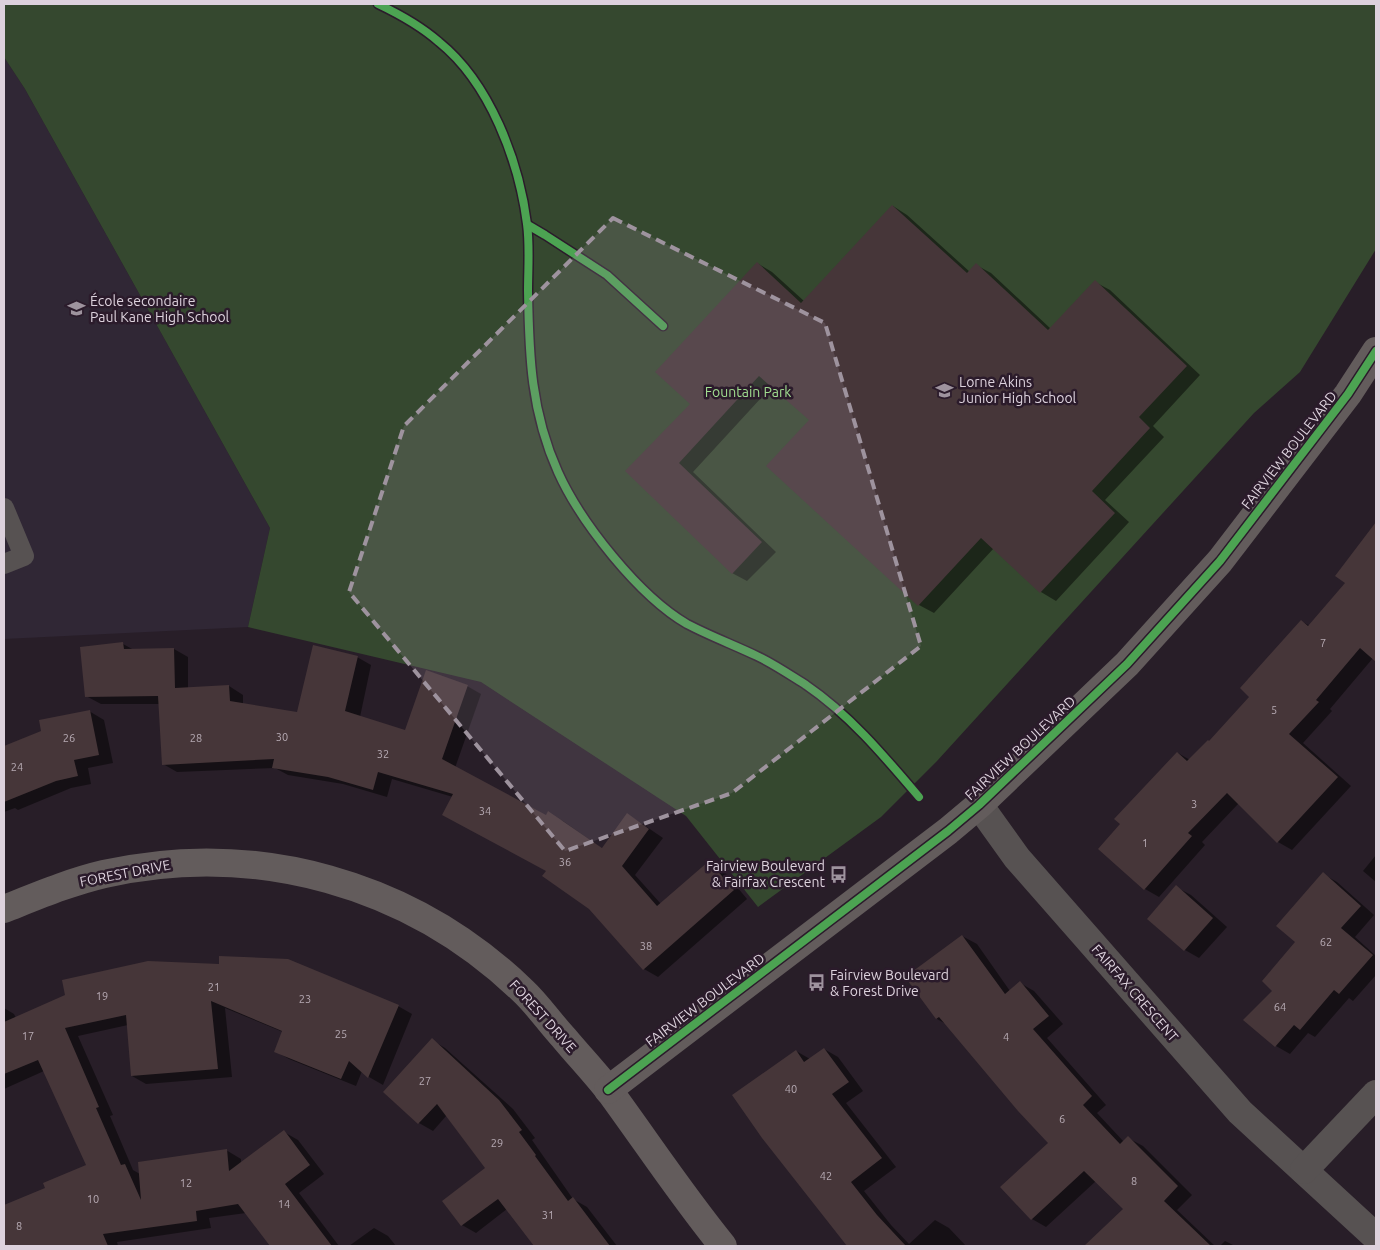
<svg xmlns="http://www.w3.org/2000/svg" width="1380" height="1250" viewBox="0 0 1380 1250" font-family="Ubuntu,sans-serif">
	<style>
		.education { fill: #302735 }
		.green { fill: #35482f }
		.shadow { fill: #0007 }
		.building { fill: #463639 }
		.lines { fill: none; stroke-linecap: round; stroke-linejoin: round }
		.lane { stroke: #575252; stroke-width: 20 }
		.street { stroke: #575252; stroke-width: 28 }
		.secondary { stroke: #635c5c; stroke-width: 28 }
		.cycleway-casing { stroke: #2b1b2b; stroke-width: 11 }
		.cycleway { stroke: #4ca352; stroke-width: 8 }
		.marked { fill: #9e939e; fill-opacity: 0.2; stroke: #9e939e; stroke-width: 4; stroke-dasharray: 10 6; stroke-linejoin: round }
		.labels { text-anchor: middle; stroke-width: 5; stroke-linejoin: round; paint-order: stroke }
		.number-label { font-size: 11px; fill: #b7abb4 }
		.poi-label { font-size: 14px; fill: #ddd2dd; stroke: #2b1b2b; text-anchor: start }
		.park-label { font-size: 14px; fill: #a1de90; stroke: #2b1b2b }
		.street-label { font-size: 14px; fill: #ddd2dd; stroke: #2b1b2b }
	</style>
	<rect width="100%" height="100%" fill="#281e28"/>
	<polygon class="education" points="4,57 25,89 270,528 248,627 4,639"/>
	<polygon class="green" points="4,4 1376,4 1376,249 1300,372 1254,413 937,761 881,817 758,907 686,816 481,682 248,627 270,528 25,89 4,57"/>
	<g class="shadow">
		<polygon points="893,206 907,215 970,272 976,265 991,273 1051,329 1095,282 1110,290 1200,375 1153,426 1164,437 1105,500 1129,522 1056,601 1041,592 994,548 934,613 919,605 810,420 772,386 693,472 776,552 747,581 732,573 627,471 692,404 757,263 772,272 804,301"/>
		<polygon points="1376,524 1376,660 1373,658 1330,709 1332,711 1303,743 1351,786 1292,850 1278,842 1239,803 1202,842 1205,845 1159,897 1145,889 1122,823 1178,753 1190,760 1209,742 1251,697 1301,621 1310,626 1347,583 1337,575"/>
		<polygon points="123,644 134,650 174,649 188,657 188,689 229,686 243,695 243,705 298,714 357,657 371,665 360,717 406,731 467,686 481,694 455,768 546,816 563,821 603,849 628,815 641,823 663,838 635,875 661,904 709,862 723,870 747,899 658,977 644,969 590,908 548,871 453,797 392,779 387,797 343,784 288,775 275,768 177,772 163,764 160,704 101,704 86,696"/>
		<polygon points="89,711 104,720 113,763 88,768 91,784 71,788 18,810 15,808 4,812 4,747"/>
		<polygon points="1376,855 1376,882 1363,871"/>
		<polygon points="1323,874 1337,882 1374,915 1355,937 1376,956 1376,975 1353,1001 1349,998 1315,1037 1308,1033 1290,1054 1276,1046 1274,991 1297,942"/>
		<polygon points="1176,887 1191,895 1227,927 1199,958 1185,950"/>
		<polygon points="962,936 977,944 1010,991 1020,983 1034,991 1063,1024 1047,1038 1106,1105 1097,1113 1124,1142 1128,1138 1143,1146 1192,1195 1177,1210 1215,1246 1086,1246 1125,1209 1096,1181 1046,1227 1032,1219 1002,1187 1049,1143 946,1024 937,1019 906,977"/>
		<polygon points="66,996 398,1006 412,1014 383,1085 369,1077 362,1071 356,1086 289,1059 275,1051 283,1032 225,1008 232,1077 146,1084 132,1076 128,1025 78,1036 113,1115 110,1116 133,1170 140,1174 226,1150 241,1159 241,1164 284,1132 298,1140 324,1174 299,1193 339,1246 272,1246 246,1213 209,1218 211,1228 117,1242 118,1246 4,1246 4,1206 47,1189 87,1165 44,1071 4,1089 4,1008 14,1014 16,1018"/>
		<polygon points="432,1040 445,1048 513,1109 535,1138 532,1140 573,1199 587,1207 617,1246 535,1246 507,1209 476,1233 462,1225 487,1168 447,1115 433,1131 419,1123 385,1092"/>
		<polygon points="824,1049 838,1057 863,1091 846,1103 896,1167 864,1191 891,1225 909,1244 935,1220 949,1228 966,1246 848,1246 763,1137 796,1051 810,1059"/>
		<polygon points="374,1228 388,1236 396,1246 349,1246"/>
		<polygon points="1225,1241 1235,1246 1220,1246"/>
	</g>
	<g class="building">
		<polygon points="892,205 967,273 976,263 1048,330 1095,280 1187,366 1139,417 1150,428 1092,491 1115,513 1040,593 981,538 918,606 766,466 809,420 759,376 679,463 762,542 732,574 625,471 690,404 655,372 757,262 801,303"/>
		<polygon points="1376,522 1376,662 1360,648 1316,700 1319,702 1289,734 1338,777 1277,843 1227,793 1188,833 1192,836 1144,890 1098,849 1120,824 1114,819 1177,752 1187,761 1208,740 1209,741 1249,697 1240,688 1301,620 1308,626 1345,583 1335,576"/>
		<polygon points="123,642 124,649 174,648 175,688 229,685 230,701 297,712 313,645 358,656 345,711 405,730 426,670 468,685 442,759 546,815 548,811 602,848 627,813 649,829 622,866 657,906 709,861 734,890 643,970 589,909 542,876 546,871 442,815 453,794 378,772 373,790 328,777 272,768 274,759 162,765 158,696 85,697 80,647"/>
		<polygon points="90,710 99,755 74,760 78,776 56,781 4,802 4,746 41,731 39,720"/>
		<polygon points="1323,872 1361,906 1341,928 1373,955 1339,994 1334,990 1300,1030 1294,1025 1275,1047 1243,1020 1272,991 1262,981 1295,942 1276,926"/>
		<polygon points="1176,885 1213,918 1184,951 1147,919"/>
		<polygon points="962,935 1005,994 1020,981 1049,1016 1033,1029 1092,1096 1083,1105 1120,1144 1128,1136 1178,1186 1164,1201 1211,1246 1084,1246 1123,1209 1084,1171 1031,1220 1000,1187 1048,1143 1018,1111 939,1017 936,1019 905,977"/>
		<polygon points="219,956 288,959 399,1005 368,1078 349,1061 341,1079 274,1052 282,1031 211,1001 218,1069 131,1076 126,1015 65,1028 99,1107 96,1108 121,1165 125,1164 141,1200 138,1162 227,1149 229,1171 284,1130 310,1165 285,1184 332,1246 270,1246 238,1204 196,1211 197,1221 103,1234 108,1246 4,1246 4,1205 45,1188 43,1183 86,1165 38,1060 4,1074 4,1022 65,995 62,980 148,961 219,964"/>
		<polygon points="432,1038 499,1100 522,1130 519,1132 536,1155 535,1156 568,1201 573,1197 610,1246 534,1246 498,1199 461,1226 442,1201 485,1168 437,1104 418,1124 383,1092"/>
		<polygon points="824,1048 849,1082 832,1094 882,1158 851,1182 877,1215 906,1246 847,1246 762,1138 732,1095 796,1050 804,1062"/>
	</g>
	<g class="lines">
		<polyline class="lane" points="4,508 24,556 4,564"/>
		<g class="street">
			<polyline points="979,805 1017,858 1240,1112 1376,1237"/>
			<polyline points="1304,1170 1376,1094"/>
		</g>
		<g class="secondary">
			<path d="M 4,909 C 37,896 70,882 104,874 C 256,840 411,883 523,991 C 538,1005 550,1023 564,1038 C 579,1056 596,1074 610,1092 C 648,1144 683,1197 723,1246"/>
			<polyline points="608,1090 948,831 979,805 1127,664 1220,561 1348,394 1376,351"/>
		</g>
		<defs>
			<g id="cycleway">
				<path d="M 378,4 C 399,14 422,27 439,42 C 490,83 519,161 527,224 C 530,246 528,269 528,291 C 529,356 531,412 558,472 C 581,523 639,596 687,624 C 710,636 734,645 757,656 C 774,664 790,675 806,685 C 850,715 885,757 919,797"/>
				<polyline points="528,225 545,235 607,275 663,326"/>
				<polyline points="608,1090 948,831 979,805 1127,664 1220,561 1348,394 1376,351"/>
			</g>
		</defs>
		<use href="#cycleway" class="cycleway-casing"/>
		<use href="#cycleway" class="cycleway"/>
	</g>
	<path class="marked" d="M 613,218 L 825,323 L 921,646 L 732,793 L 565,851 L 349,592 L 404,426 Z"/>
	<defs>
		<symbol id="school-bare" viewBox="-9 -9 18 18"><path d="M0-5L7-2L0 1L-7-2ZM-4 1L0 2.5L4 1V4Q0 6-4 4Z" fill="#9e939e" stroke="#2b1b2b" stroke-width="2.5" paint-order="stroke"/></symbol>
		<symbol id="bus-bare" viewBox="-9 -9 18 18"><path d="M-5-6H5V4H4V6H2V4H-2V6H-4V4H-5ZM-3.5-4V0h7V-4ZM-3.5 1.2v1.5H-2V1.2ZM2 1.2v1.5H3.5V1.2Z" fill="#9e939e" stroke="#2b1b2b" stroke-width="2.5" paint-order="stroke"/></symbol>
	</defs>
	<g fill-rule="evenodd">
		<use href="#school-bare" x="64" y="296" width="25" height="25"/>
		<use href="#school-bare" x="932" y="378" width="25" height="25"/>
		<use href="#bus-bare" x="826" y="862" width="25" height="25"/>
		<use href="#bus-bare" x="804" y="970" width="25" height="25"/>
	</g>
	<g class="labels">
		<g class="number-label">
			<text x="1323" y="647">7</text>
			<text x="1274" y="714">5</text>
			<text x="282" y="741">30</text>
			<text x="69" y="742">26</text>
			<text x="196" y="742">28</text>
			<text x="383" y="758">32</text>
			<text x="17" y="771">24</text>
			<text x="1194" y="808">3</text>
			<text x="485" y="815">34</text>
			<text x="1145" y="847">1</text>
			<text x="565" y="866">36</text>
			<text x="1326" y="946">62</text>
			<text x="646" y="950">38</text>
			<text x="214" y="991">21</text>
			<text x="102" y="1000">19</text>
			<text x="305" y="1003">23</text>
			<text x="1280" y="1011">64</text>
			<text x="341" y="1038">25</text>
			<text x="28" y="1040">17</text>
			<text x="1006" y="1041">4</text>
			<text x="425" y="1085">27</text>
			<text x="791" y="1093">40</text>
			<text x="1062" y="1123">6</text>
			<text x="497" y="1147">29</text>
			<text x="826" y="1180">42</text>
			<text x="1134" y="1185">8</text>
			<text x="186" y="1187">12</text>
			<text x="93" y="1203">10</text>
			<text x="284" y="1208">14</text>
			<text x="548" y="1219">31</text>
			<text x="19" y="1230">8</text>
		</g>
		<g class="poi-label">
			<text x="90" y="306">École secondaire<tspan x="90" dy="16">Paul Kane High School</tspan></text>
			<text x="959" y="387">Lorne Akins<tspan x="959" dy="16">Junior High School</tspan></text>
			<text x="825" y="871" text-anchor="end">Fairview Boulevard<tspan x="825" dy="16">&amp; Fairfax Crescent</tspan></text>
			<text x="830" y="980">Fairview Boulevard<tspan x="830" dy="16">&amp; Forest Drive</tspan></text>
		</g>
		<g class="park-label">
			<text x="748" y="397">Fountain Park</text>
		</g>
		<g class="street-label">
			<text transform="translate(1289 450) rotate(-52)" y="5">FAIRVIEW BOULEVARD</text>
			<text transform="translate(1020 748) rotate(-43)" y="5">FAIRVIEW BOULEVARD</text>
			<text transform="translate(125 873) rotate(-11)" y="5">FOREST DRIVE</text>
			<text transform="translate(1135 993) rotate(49)" y="5">FAIRFAX CRESCENT</text>
			<text transform="translate(705 1000) rotate(-37)" y="5">FAIRVIEW BOULEVARD</text>
			<text transform="translate(543 1016) rotate(48)" y="5">FOREST DRIVE</text>
		</g>
	</g>
	<rect width="1380" height="1250" fill="none" stroke="#ddd2dd" stroke-width="10"/>
</svg>
